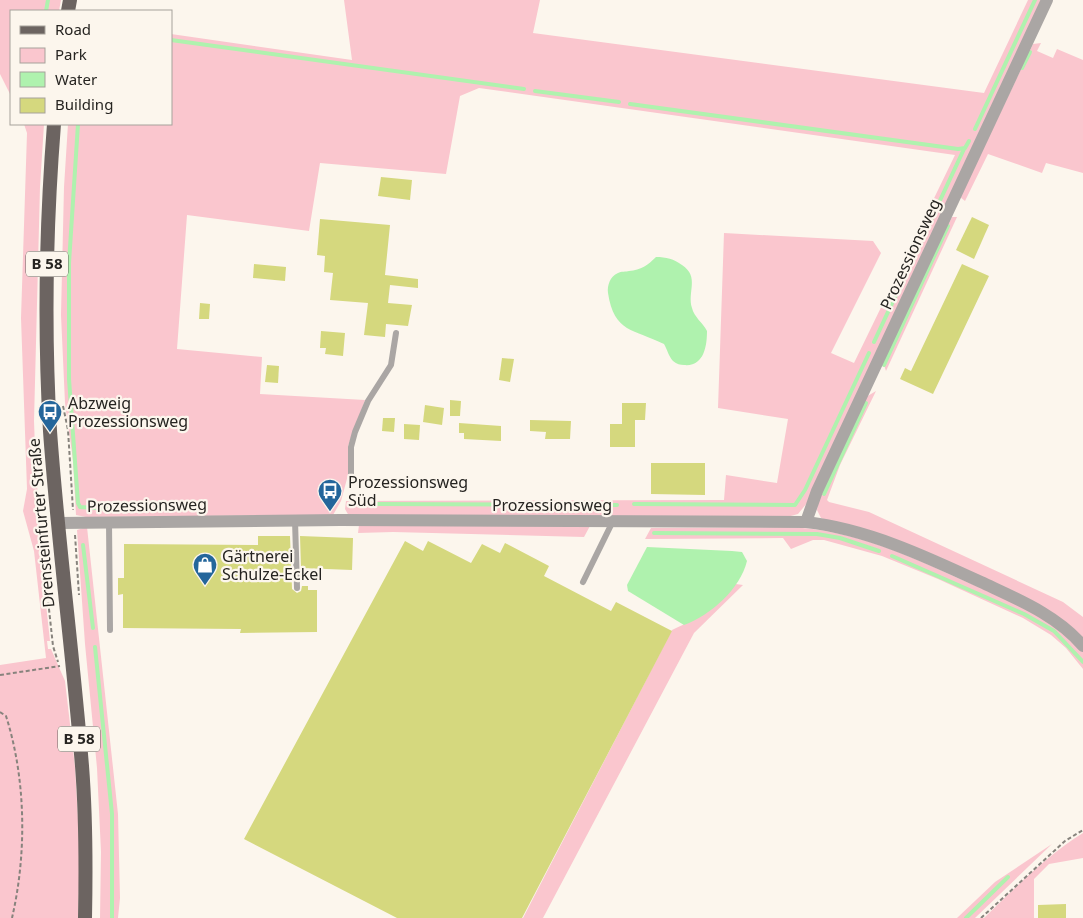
<svg xmlns="http://www.w3.org/2000/svg" width="1083" height="918" viewBox="0 0 1083 918" font-family="'Noto Sans',sans-serif">
	<style>
		.green { fill: #fac6ce }
		.water { fill: #aff2ae }
		.lines { fill: none; stroke-linecap: round; stroke-linejoin: round }
		.stream { stroke: #aff2ae; stroke-width: 4 }
		.building { fill: #d5d87e }
		.path { stroke: #87837d; stroke-width: 2; stroke-dasharray: 4 2.5; stroke-linecap: butt }
		.service { stroke: #aaa6a4; stroke-width: 6 }
		.minor { stroke: #aaa6a4; stroke-width: 12 }
		.primary { stroke: #6c6461; stroke-width: 14 }
		.labels { text-anchor: middle; stroke-width: 4.5; stroke-linejoin: round; paint-order: stroke }
		.shield { fill: #fcf6ed; stroke: #66635e; stroke-width: 1 }
		.shield-label { font-size: 15px; font-weight: bold; fill: #262421 }
		.street-label { font-size: 16px; fill: #262421; stroke: #fcf6ed }
		.poi-label { font-size: 16px; fill: #262421; stroke: #fcf6ed; text-anchor: start }
	</style>
	<rect width="100%" height="100%" fill="#fcf6ed"/>
	<g class="green">
		<polygon points="0,0 61,0 59,11 11,11 11,96 0,74"/>
		<polygon points="344,0 540,0 533,33 984,93 1028,0 1043,0 807,503 798,514 787,517 349,516 345,509 346,501 724,500 726,475 777,483 788,419 718,408 724,233 873,241 881,253 831,353 854,363 955,155 479,88 460,96 446,174 320,163 309,231 187,215 177,349 262,357 260,394 365,400 348,446 348,475 341,501 333,515 86,517 76,515 73,460 65,403 61,315 64,187 68,124 171,124 171,34 352,60"/>
		<polygon points="1041,43 1037,51 1053,58 1057,49 1083,60 1083,173 1046,163 1042,173 988,154 965,201 960,197 1033,44"/>
		<polygon points="24,124 44,124 40,187 34,421 36,476 43,543 43,577 50,641 47,641 48,649 51,649 65,681 75,767 80,853 78,918 0,918 0,665 46,658 34,551 23,511 27,489 21,318 27,133"/>
		<polygon points="952,217 957,217 886,371 883,362"/>
		<polygon points="876,391 840,465 827,500 829,502 869,512 1063,602 1083,617 1083,640 1061,621 821,518 817,510 820,491 866,397"/>
		<polygon points="359,525 590,526 584,537 393,532 358,533"/>
		<polygon points="87,527 118,814 120,898 118,918 100,918 101,852 97,768 85,644 77,530"/>
		<path d="M 787,527 C 853,529 907,555 967,582 C 1008,600 1053,617 1083,652 L 1083,669 L 1066,648 L 1051,635 L 1023,618 L 938,579 L 882,556 L 824,540 L 813,540 L 791,549 L 783,538 L 645,539 L 651,528 Z"/>
		<path d="M 736,584 L 743,585 L 694,633 L 543,918 L 523,918 L 672,630 C 701,617 714,607 736,584 Z"/>
		<path d="M 1083,833 L 1083,858 L 1049,864 L 1034,879 L 1034,918 L 984,918 C 1015,888 1046,856 1083,833 Z"/>
		<polygon points="1052,844 975,918 957,918 995,882"/>
	</g>
	<g class="water">
		<path d="M 656,257 C 666,257 674,259 682,265 C 700,277 687,292 692,308 C 694,317 703,323 707,331 C 707,346 704,367 684,365 C 680,365 677,364 673,361 C 669,357 667,349 664,344 C 634,329 614,333 608,293 C 607,286 610,276 618,273 C 621,271 626,272 629,271 C 641,270 648,265 656,257 Z"/>
		<path d="M 647,547 L 732,551 L 742,552 L 747,561 C 740,589 711,615 684,625 L 628,591 L 627,585 Z"/>
	</g>
	<g class="lines">
		<g class="stream">
			<polyline points="46,11 48,0"/>
			<polyline points="171,40 524,89"/>
			<polyline points="1022,68 1030,52"/>
			<polyline points="535,91 619,102"/>
			<polyline points="630,104 958,149 965,148 969,141"/>
			<polyline points="78,124 69,263 69,379 78,503 80,507 112,509"/>
			<polyline points="975,129 1035,0"/>
			<polyline points="874,342 964,149"/>
			<polyline points="884,365 948,226"/>
			<polyline points="824,494 866,403"/>
			<polyline points="376,504 617,505"/>
			<polyline points="634,504 795,505 805,490 869,353"/>
			<polyline points="654,533 817,534 840,538 879,551"/>
			<polyline points="83,545 93,628"/>
			<polyline points="892,556 1024,614 1054,631 1083,662"/>
			<polyline points="95,647 112,814 112,918"/>
			<polyline points="966,918 1008,877"/>
		</g>
	</g>
	<g class="building">
		<polygon points="381,177 412,180 410,200 378,196"/>
		<polygon points="972,217 989,225 974,259 956,250"/>
		<polygon points="320,219 390,225 385,275 418,279 418,288 390,285 388,303 412,305 408,326 386,324 385,337 364,335 368,303 330,300 333,273 324,272 325,256 317,255"/>
		<polygon points="254,264 286,267 285,281 253,278"/>
		<polygon points="962,264 989,276 933,394 900,379 905,368 911,371"/>
		<polygon points="200,303 210,304 209,319 199,319"/>
		<polygon points="321,331 345,333 343,356 325,354 326,348 320,348"/>
		<polygon points="502,358 514,359 510,382 499,380"/>
		<polygon points="267,365 279,366 278,383 265,382"/>
		<polygon points="450,400 461,401 460,416 450,416"/>
		<polygon points="622,403 646,403 645,420 635,420 635,447 610,447 610,424 622,424"/>
		<polygon points="425,405 444,408 442,425 423,422"/>
		<polygon points="383,418 395,418 394,432 382,431"/>
		<polygon points="530,420 571,421 570,439 545,439 546,432 530,431"/>
		<polygon points="459,423 501,426 501,441 464,439 464,433 459,433"/>
		<polygon points="404,424 420,425 419,440 404,439"/>
		<polygon points="651,463 705,463 705,495 651,494"/>
		<polygon points="258,536 290,536 292,589 297,593 301,591 302,586 308,586 308,590 317,590 317,632 240,633 241,629 123,628 123,594 118,595 118,578 124,578 124,544 258,545"/>
		<polygon points="300,536 353,538 352,570 301,568"/>
		<polygon points="405,541 423,551 428,541 471,563 482,544 500,553 505,543 549,566 544,576 611,611 616,602 672,631 522,918 397,918 244,839"/>
		<polygon points="1066,904 1066,918 1038,918 1038,905"/>
	</g>
	<g class="lines">
		<g class="path">
			<polyline points="63,406 68,430 73,510"/>
			<polyline points="75,535 79,595"/>
			<polyline points="50,562 44,563 53,646 58,662"/>
			<polyline points="0,675 60,666"/>
			<path d="M 0,712 L 6,716 C 26,779 27,853 12,918"/>
			<polyline points="981,918 1065,841 1083,830"/>
		</g>
		<g class="service">
			<polyline points="351,475 351,447 355,432 368,401 391,365 396,333"/>
			<polyline points="295,520 297,588"/>
			<polyline points="109,522 110,630"/>
			<polyline points="583,582 613,521"/>
		</g>
		<g class="minor">
			<polyline points="806,522 817,491 1047,0"/>
			<path d="M 59,523 L 340,520 L 806,522 C 867,529 925,556 981,582 C 1017,599 1057,615 1083,646"/>
		</g>
		<g class="primary">
			<polyline points="68,11 70,0"/>
			<path d="M 54,124 C 46,226 44,329 50,431 C 58,543 73,654 82,766 C 86,817 86,867 85,918"/>
		</g>
	</g>
	<defs>
		<symbol id="bus-pin" viewBox="-11 -11 22 30"><path d="M0 17L-7.5 6A9.5 9.5 0 1 1 7.5 6Z" fill="#24669b" stroke="#fcf6ed"/><path d="M-5-6H5V4H4V6H2V4H-2V6H-4V4H-5ZM-3.5-4V0h7V-4ZM-3.5 1.2v1.5H-2V1.2ZM2 1.2v1.5H3.5V1.2Z" fill="#fff"/></symbol>
		<symbol id="shop-pin" viewBox="-11 -11 22 30"><path d="M0 17L-7.5 6A9.5 9.5 0 1 1 7.5 6Z" fill="#24669b" stroke="#fcf6ed"/><path d="M-5-2.5h2.3a2.7 3.5 0 0 1 5.4 0H5L5.5 6h-11ZM-1.5-2.5h3a1.5 2.3 0 0 0-3 0Z" fill="#fff"/></symbol>
	</defs>
	<g fill-rule="evenodd">
		<use href="#bus-pin" x="36" y="398" width="28" height="38"/>
		<use href="#bus-pin" x="316" y="477" width="28" height="38"/>
		<use href="#shop-pin" x="191" y="551" width="28" height="38"/>
	</g>
	<g class="labels">
		<g class="shield">
			<rect x="26" y="251.5" width="42" height="25" rx="4"/>
			<rect x="58" y="726.5" width="42" height="25" rx="4"/>
		</g>
		<g class="shield-label">
			<text x="47" y="269">B 58</text>
			<text x="79" y="744">B 58</text>
		</g>
		<g class="street-label">
			<text transform="translate(910 254) rotate(-65)" y="6">Prozessionsweg</text>
			<text transform="translate(147 505) rotate(-1)" y="6">Prozessionsweg</text>
			<text x="552" y="511">Prozessionsweg</text>
			<text transform="translate(41 523) rotate(-95)" y="6">Drensteinfurter Straße</text>
		</g>
		<g class="poi-label">
			<text x="68" y="409">Abzweig<tspan x="68" dy="18">Prozessionsweg</tspan></text>
			<text x="348" y="488">Prozessionsweg<tspan x="348" dy="18">Süd</tspan></text>
			<text x="222" y="562">Gärtnerei<tspan x="222" dy="18">Schulze-Eckel</tspan></text>
		</g>
	</g>
	<rect x="10" y="10" width="162" height="115" fill="#fcf6ed" stroke="#a6a29b"/>
	<rect x="20" y="26" width="25" height="8" fill="#6c6461" stroke="#a6a29b"/>
	<text x="55" y="35" font-size="15" fill="#262421">Road</text>
	<rect x="20" y="48" width="25" height="15" fill="#fac6ce" stroke="#a6a29b"/>
	<text x="55" y="60" font-size="15" fill="#262421">Park</text>
	<rect x="20" y="72" width="25" height="15" fill="#aff2ae" stroke="#a6a29b"/>
	<text x="55" y="85" font-size="15" fill="#262421">Water</text>
	<rect x="20" y="98" width="25" height="15" fill="#d5d87e" stroke="#a6a29b"/>
	<text x="55" y="110" font-size="15" fill="#262421">Building</text>
</svg>
